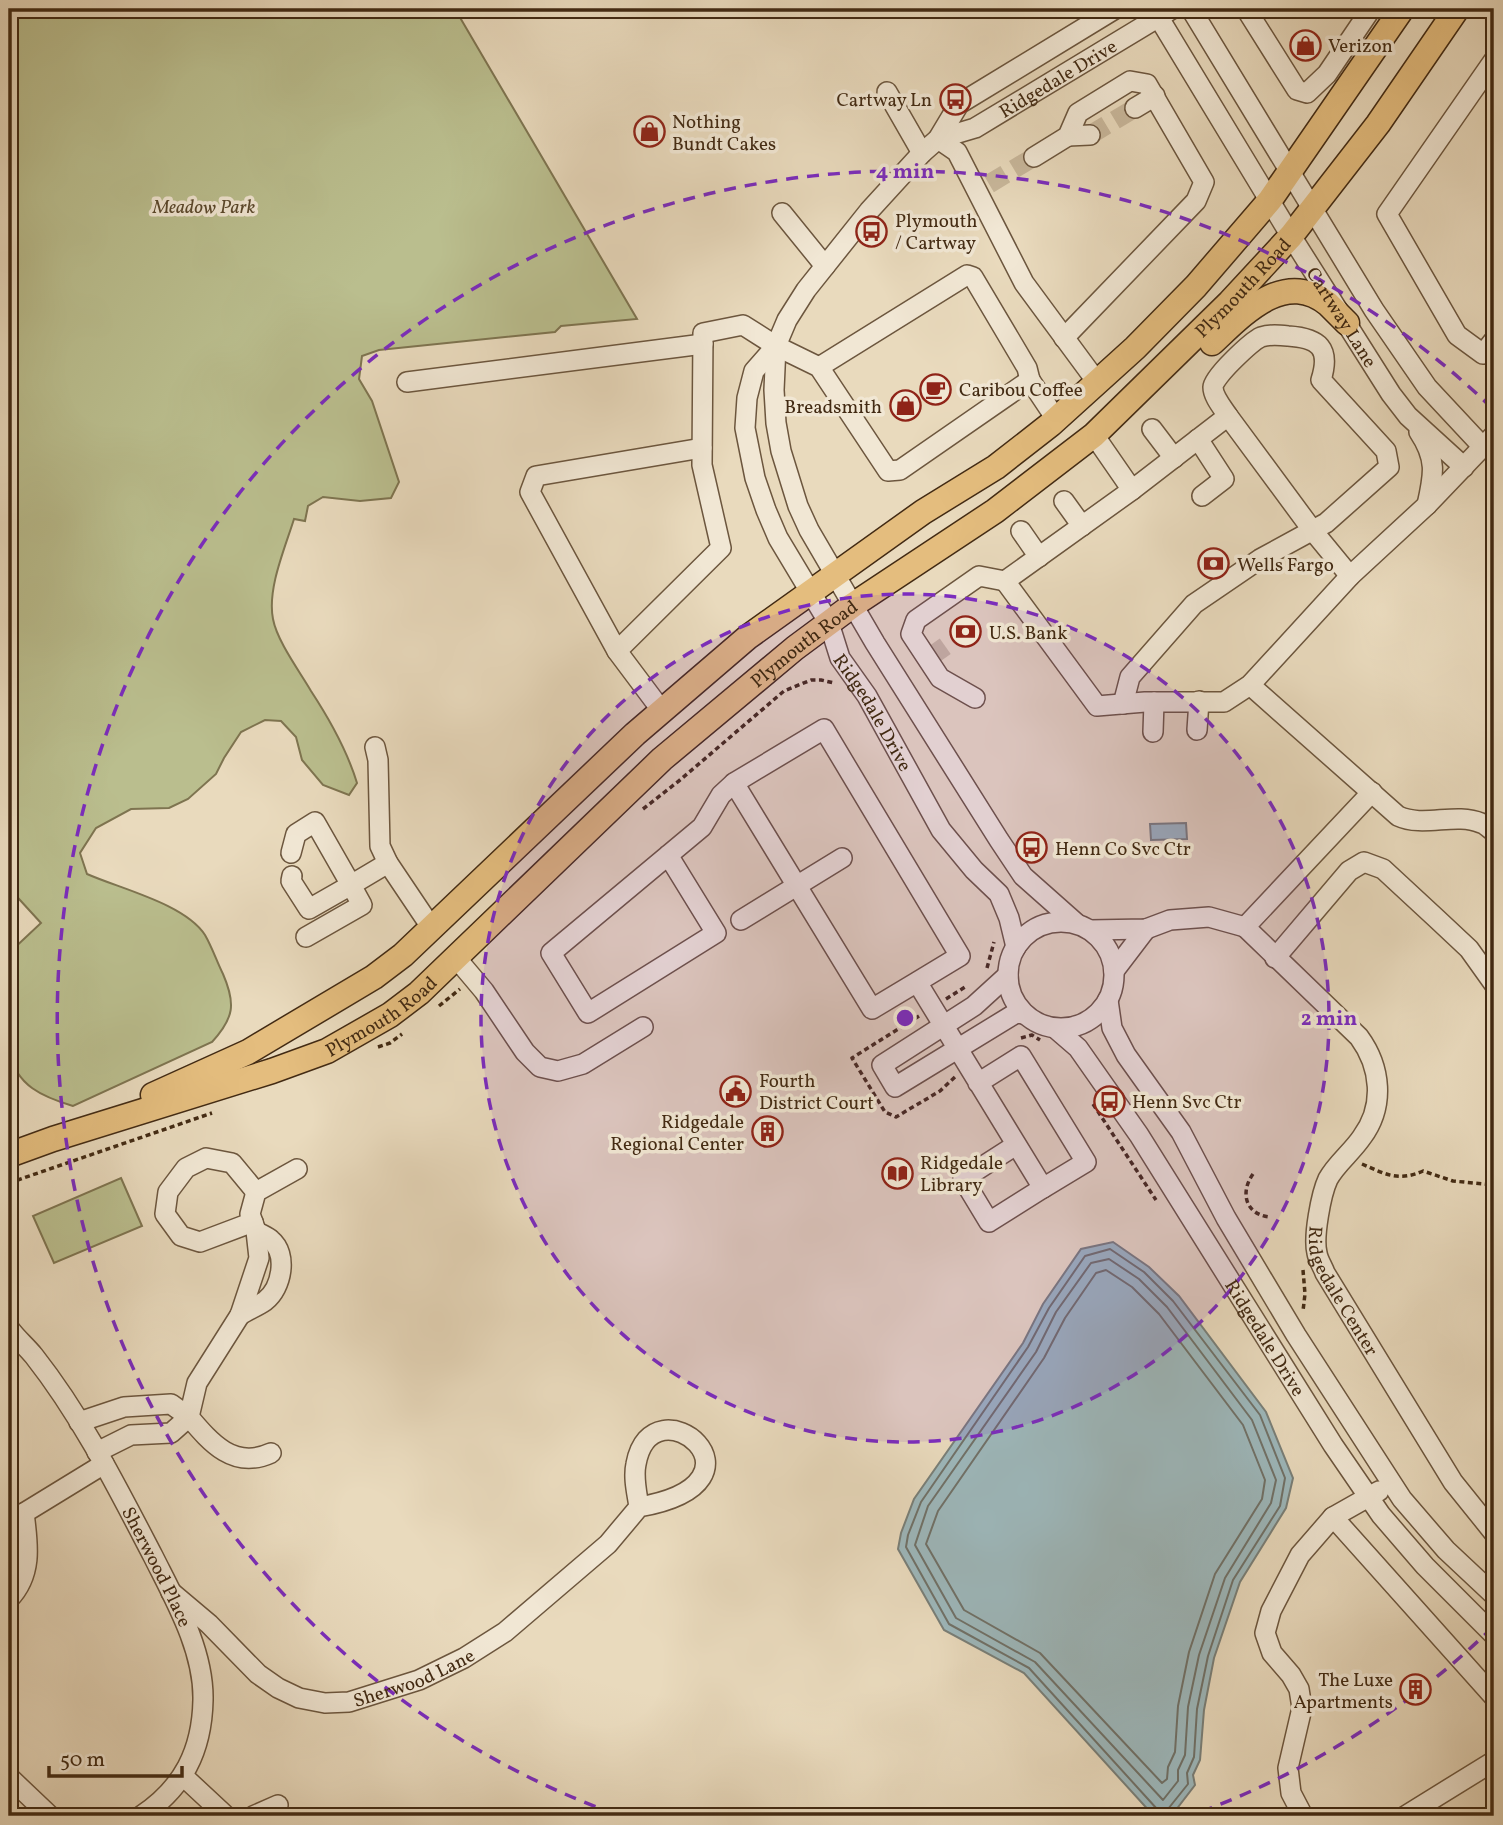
<svg xmlns="http://www.w3.org/2000/svg" width="1503" height="1825" viewBox="0 0 1503 1825" font-family="Vollkorn,serif">
	<style>
		.green { fill: #babe8e; stroke: #7e7450; stroke-width: 2 }
		.water { fill: #9db8bc; stroke: #797f78; stroke-width: 2 }
		.lines { fill: none; stroke-linecap: round; stroke-linejoin: round }
		.shore { stroke: #707168; stroke-width: 2 }
		.minor-tunnel { stroke: #c8b79b; stroke-width: 19; stroke-dasharray: 19 10; stroke-linecap: butt }
		.minor-casing { stroke: #6c563e; stroke-width: 22 }
		.major-casing { stroke: #422a13; stroke-width: 27 }
		.path { stroke: #422a13; stroke-width: 3.5; stroke-dasharray: 5 3.5; stroke-linecap: butt }
		.minor { stroke: #f1e7d4; stroke-width: 19 }
		.major { stroke: #e4bd7e; stroke-width: 24 }
		.ring { fill: none; stroke: #7b2cbf; stroke-width: 3.5; stroke-dasharray: 12 9 }
		.labels { text-anchor: middle; stroke-width: 7; stroke-linejoin: round; paint-order: stroke }
		.poi-label { font-size: 19px; fill: #422a13; stroke: #f1e7d4; text-anchor: start }
		.street-label { font-size: 19px; fill: #422a13; stroke: #f1e7d4 }
		.park-label { font-size: 19px; font-style: italic; fill: #5a482c; stroke: #f1e7d4 }
		.centre { fill: #7b2cbf; stroke: #f1e7d4; stroke-width: 3.5 }
		.ring-label { font-size: 21px; text-anchor: middle; font-weight: bold; fill: #7b2cbf; stroke: #f1e7d4; stroke-width: 7; stroke-linejoin: round; paint-order: stroke }
	</style>
	<rect width="100%" height="100%" fill="#e9dabd"/>
	<filter id="stains"><feTurbulence type="fractalNoise" baseFrequency=".00286" numOctaves="4"/><feColorMatrix values="0 0 0 0 .2 0 0 0 0 .09 0 0 0 0 .02 0 0 0 .5 -.17"/></filter>
	<radialGradient id="worn" r=".72"><stop offset=".6" stop-color="#630" stop-opacity="0"/><stop offset="1" stop-color="#630" stop-opacity=".3"/></radialGradient>
	<g class="green">
		<path d="M 9,9 L 455,9 L 637,319 L 561,326 L 555,332 L 379,350 L 362,356 L 359,379 L 372,401 L 399,482 L 391,498 L 360,501 L 323,497 L 308,506 L 305,521 L 294,519 C 285,548 267,589 273,619 C 277,641 300,672 311,691 C 330,720 347,750 357,783 L 349,795 L 323,785 L 302,760 L 296,737 L 281,721 L 265,720 L 241,732 L 224,758 L 216,774 L 188,799 L 169,808 L 131,809 L 96,828 L 80,853 L 87,874 C 121,889 185,904 205,935 C 212,947 217,962 223,974 C 236,1004 234,1018 212,1042 L 73,1106 C 43,1097 16,1086 9,1051 L 9,953 L 41,923 L 9,888 Z"/>
		<polygon points="121,1178 142,1226 54,1263 33,1216"/>
	</g>
	<g class="water">
		<polygon points="1186,823 1187,839 1151,840 1150,824"/>
		<polygon points="1113,1242 1149,1267 1179,1296 1266,1412 1293,1478 1286,1508 1240,1582 1214,1658 1204,1710 1200,1760 1193,1775 1195,1785 1172,1815 1152,1814 1024,1673 944,1630 898,1549 901,1533 914,1499 1023,1343 1043,1304 1081,1249"/>
	</g>
	<g class="lines">
		<g class="shore">
			<polygon points="1109,1259 1139,1279 1167,1307 1252,1420 1276,1480 1271,1503 1225,1578 1199,1655 1188,1707 1185,1755 1178,1770 1178,1781 1163,1800 1035,1662 956,1618 915,1545 928,1506 1036,1352 1056,1312 1091,1263"/>
			<polygon points="1106,1270 1132,1287 1159,1314 1243,1425 1265,1480 1262,1499 1215,1574 1189,1652 1178,1706 1175,1752 1168,1767 1167,1779 1162,1783 1040,1653 964,1610 926,1544 938,1511 1044,1358 1065,1318 1096,1273"/>
			<polyline points="1159,1816 1157,1809 1029,1668 949,1624 906,1547 908,1535 921,1502 1028,1347 1049,1308 1085,1256 1110,1249 1144,1272 1173,1301 1260,1415 1285,1478 1280,1506 1233,1580 1208,1656 1197,1709 1194,1757 1187,1773 1188,1784 1168,1809 1166,1816"/>
		</g>
		<g class="minor-tunnel">
			<polyline points="1090,135 1135,108"/>
			<polyline points="989,184 1034,157"/>
			<polyline points="932,644 944,661"/>
		</g>
		<defs>
			<g id="minor">
				<path id="s1" d="M 1156,9 L 1159,18 L 1291,236 L 1391,394 L 1408,416 L 1464,467"/>
				<polyline points="1191,9 1374,310 1427,387 1483,447"/>
				<polyline points="1246,9 1297,90 1307,93 1327,74 1371,9"/>
				<polyline points="1494,60 1387,214 1457,335 1483,354 1494,340"/>
				<polyline points="887,92 922,153"/>
				<polyline points="1135,108 1155,96"/>
				<polyline points="1068,136 1090,135"/>
				<polyline points="938,139 957,152 1024,283 1097,382"/>
				<path id="s2" d="M 938,139 L 975,128 L 1172,9"/>
				<polyline points="1034,157 1068,136 1078,113 1130,81 1147,84 1204,182 1196,201 1064,338"/>
				<polyline points="782,213 825,266"/>
				<path id="s3" d="M 776,346 L 754,371 L 747,398 L 745,428 L 755,478 L 766,510 L 778,538 L 829,623 L 840,658 L 867,696 L 941,830 L 974,870 L 999,894 L 1009,918 L 1016,947"/>
				<polyline points="819,367 967,275 973,277 1027,368 1030,380"/>
				<polyline points="407,382 703,344"/>
				<polyline points="1152,429 1174,458"/>
				<path d="M 1419,432 C 1437,459 1434,474 1427,505"/>
				<polyline points="1094,435 1132,490 1005,581 1097,706 1145,702 1224,702 1250,685 1350,576 1427,505 1494,435"/>
				<polyline points="1198,439 1224,479 1202,496"/>
				<polyline points="1132,490 1228,416 1313,531 1350,576"/>
				<polyline points="1064,501 1082,526"/>
				<polyline points="1021,531 1039,557"/>
				<polyline points="617,651 530,492 536,476 702,448"/>
				<path d="M 1250,685 L 1398,816 C 1424,828 1455,812 1481,823 C 1485,824 1490,829 1494,832"/>
				<polyline points="975,698 940,678 911,634 916,620 979,576 1005,581"/>
				<path d="M 1123,704 L 1130,677 L 1194,604 L 1260,559 L 1326,523 L 1389,467 L 1386,451 L 1321,380 C 1331,348 1319,338 1288,336 C 1279,335 1270,334 1261,337 C 1252,341 1213,377 1213,387 C 1213,397 1223,408 1228,416"/>
				<polyline points="662,711 617,651 721,548 702,465 703,333 743,325 776,346 819,367 888,471 900,470 1030,380 1056,419"/>
				<polyline points="1197,730 1199,701"/>
				<polyline points="1153,732 1154,702"/>
				<polyline points="375,747 378,760 380,846 388,863 431,927"/>
				<path id="s4" d="M 1372,792 L 1245,927 L 1359,1037 C 1381,1067 1385,1106 1362,1137 C 1352,1152 1336,1164 1328,1179 C 1321,1194 1313,1237 1317,1253 C 1318,1260 1323,1267 1325,1273 L 1453,1482 L 1494,1533"/>
				<polyline points="291,853 296,834 315,822 351,885 388,863"/>
				<polyline points="668,855 716,933 588,1013 551,953 702,827 721,795 734,783"/>
				<polyline points="292,876 291,881 309,909 351,885 362,905 306,937"/>
				<polyline points="741,920 842,858"/>
				<circle cx="1061" cy="975" r="53"/>
				<polyline points="1076,923 1023,876 999,840 875,643 809,530 798,506 781,451 776,423 774,390 776,346 787,320 806,290 869,211 922,153 938,139 959,104 1115,9"/>
				<polyline points="1090,930 1146,929 1170,920 1209,917 1245,927"/>
				<polyline points="1275,958 1349,871 1364,862 1383,869 1437,919 1469,949 1494,984"/>
				<polyline points="457,959 484,991 525,1052 540,1067 558,1071 583,1064 643,1027"/>
				<polyline points="1114,971 1146,929"/>
				<polyline points="1008,975 974,1006 882,1065 895,1087 1016,1013 1024,1014"/>
				<path d="M 917,982 L 872,1009 L 734,783 L 824,729 L 960,956 L 917,982 C 959,1051 1001,1120 1043,1188 L 1086,1162 L 1021,1056 L 978,1083"/>
				<polyline points="1108,1000 1112,1028 1126,1055 1181,1132 1226,1218 1296,1335 1402,1499 1446,1550 1494,1595"/>
				<path id="s5" d="M 1056,1029 L 1078,1048 L 1139,1135 L 1333,1445 L 1381,1515 L 1425,1566 L 1494,1635"/>
				<polyline points="1016,1145 963,1179 989,1222 1043,1188"/>
				<polyline points="253,1222 200,1242 181,1236 165,1214 168,1192 186,1168 206,1158 232,1163 256,1192"/>
				<path d="M 240,1315 C 248,1310 258,1306 265,1301 C 282,1288 288,1254 271,1240 C 267,1236 260,1234 256,1231"/>
				<path id="s6" d="M 9,1328 C 16,1338 26,1346 34,1356 C 82,1417 117,1487 153,1556 C 175,1600 204,1650 203,1700 C 202,1751 183,1788 141,1816"/>
				<polyline points="79,1422 124,1407 171,1404 189,1417 171,1433 131,1435 97,1452"/>
				<path d="M 271,1453 C 234,1470 211,1443 189,1417 L 197,1383 L 240,1315 L 259,1258 L 256,1231 L 250,1214 L 256,1192 L 297,1169"/>
				<polyline points="24,1513 104,1464"/>
				<polyline points="1333,1517 1494,1697"/>
				<path id="s7" d="M 171,1592 L 209,1624 L 258,1674 L 278,1688 L 299,1698 L 325,1703 L 349,1702 L 419,1680 L 464,1658 L 505,1632 L 608,1544 L 639,1507 C 782,1482 652,1377 636,1464 C 633,1478 637,1493 639,1507"/>
				<path d="M 9,1599 C 33,1574 28,1544 24,1513"/>
				<polyline points="183,1776 226,1816"/>
				<polyline points="9,1777 50,1816"/>
				<polyline points="253,1816 278,1805"/>
				<polyline points="1303,1816 1291,1793 1288,1768 1302,1708 1299,1689 1291,1675 1272,1653 1265,1633 1271,1611 1300,1555 1333,1517 1379,1491"/>
				<polyline points="1405,1816 1494,1761"/>
			</g>
			<g id="major">
				<path d="M 1212,343 C 1243,314 1284,269 1328,304 C 1334,310 1341,317 1347,323"/>
				<polyline points="153,1095 248,1052 374,977 403,955 635,734 748,637 923,512 996,467 1051,424 1135,348 1196,286 1270,200 1402,9"/>
				<path id="s8" d="M 9,1155 L 53,1139 L 272,1071 L 327,1051 L 390,1015 L 419,993 L 662,759 L 795,648 L 853,605 L 995,511 L 1094,435 L 1230,302 L 1291,236 L 1378,124 L 1457,9"/>
			</g>
		</defs>
		<use href="#minor" class="minor-casing"/>
		<use href="#major" class="major-casing"/>
		<g class="path">
			<polyline points="643,809 680,780 784,691 811,680 821,680 834,683"/>
			<polyline points="987,968 994,942"/>
			<polyline points="946,999 965,987"/>
			<polyline points="439,1006 460,989"/>
			<polyline points="919,1016 852,1058 885,1112 896,1117 940,1091 956,1076"/>
			<polyline points="1021,1038 1032,1035 1040,1040"/>
			<polyline points="378,1047 390,1043 402,1034"/>
			<polyline points="1093,1104 1156,1200"/>
			<path d="M 1362,1164 C 1385,1174 1398,1182 1423,1171 L 1453,1181 L 1494,1185"/>
			<path d="M 1253,1174 C 1240,1192 1245,1214 1269,1217"/>
			<polyline points="9,1183 212,1113"/>
			<polyline points="1303,1270 1305,1294 1303,1311"/>
		</g>
		<use href="#minor" class="minor"/>
		<use href="#major" class="major"/>
	</g>
	<circle cx="905" cy="1018" r="424" fill="#7b2cbf" fill-opacity=".12"/>
	<g class="ring">
		<circle cx="905" cy="1018" r="424"/>
		<path d="M1493 1627A847 847 0 0 1 1195 1814M615 1814A847 847 0 1 1 1493 409"/>
	</g>
	<defs>
		<symbol id="shop-ring" viewBox="-11 -11 22 22"><circle r="9.5" fill="#f1e7d4" stroke="#8f2418" stroke-width="1.5"/><path d="M-5-2.5h2.3a2.7 3.5 0 0 1 5.4 0H5L5.5 6h-11ZM-1.5-2.5h3a1.5 2.3 0 0 0-3 0Z" fill="#8f2418"/></symbol>
		<symbol id="bus-ring" viewBox="-11 -11 22 22"><circle r="9.5" fill="#f1e7d4" stroke="#8f2418" stroke-width="1.5"/><path d="M-5-6H5V4H4V6H2V4H-2V6H-4V4H-5ZM-3.5-4V0h7V-4ZM-3.5 1.2v1.5H-2V1.2ZM2 1.2v1.5H3.5V1.2Z" fill="#8f2418"/></symbol>
		<symbol id="cafe-ring" viewBox="-11 -11 22 22"><circle r="9.5" fill="#f1e7d4" stroke="#8f2418" stroke-width="1.5"/><path d="M-5.5-4.5H6V0H3Q3 3.5 0 3.5H-2.5Q-5.5 3.5-5.5 0ZM3-3.2v2h1.7v-2ZM-6 4.5H4V6H-6Z" fill="#8f2418"/></symbol>
		<symbol id="bank-ring" viewBox="-11 -11 22 22"><circle r="9.5" fill="#f1e7d4" stroke="#8f2418" stroke-width="1.5"/><path d="M-6-4H6V4H-6ZM0-2.3a2.3 2.3 0 1 0 0 4.6a2.3 2.3 0 1 0 0-4.6Z" fill="#8f2418"/></symbol>
		<symbol id="civic-ring" viewBox="-11 -11 22 22"><circle r="9.5" fill="#f1e7d4" stroke="#8f2418" stroke-width="1.5"/><path d="M-.6-6.5H3V-4.5H.6V-3L4-1V1h2V6H-6V1h2V-1L-.6-3ZM-1.2 2.5V6h2.4V2.5Z" fill="#8f2418"/></symbol>
		<symbol id="building-ring" viewBox="-11 -11 22 22"><circle r="9.5" fill="#f1e7d4" stroke="#8f2418" stroke-width="1.5"/><path d="M-4-6H4V6H1V3H-1V6H-4ZM-2.5-4.3h1.7v1.8h-1.7ZM.8-4.3h1.7v1.8H.8ZM-2.5-1h1.7V.8h-1.7ZM.8-1h1.7V.8H.8Z" fill="#8f2418"/></symbol>
		<symbol id="library-ring" viewBox="-11 -11 22 22"><circle r="9.5" fill="#f1e7d4" stroke="#8f2418" stroke-width="1.5"/><path d="M-6-4Q-3-5.5-.7-3.5V5Q-3 3-6 4ZM6-4Q3-5.5 .7-3.5V5Q3 3 6 4Z" fill="#8f2418"/></symbol>
	</defs>
	<g fill-rule="evenodd">
		<use href="#shop-ring" x="1288" y="28" width="35" height="35"/>
		<use href="#bus-ring" x="938" y="82" width="35" height="35"/>
		<use href="#shop-ring" x="632" y="114" width="35" height="35"/>
		<use href="#bus-ring" x="854" y="214" width="35" height="35"/>
		<use href="#cafe-ring" x="918" y="372" width="35" height="35"/>
		<use href="#shop-ring" x="888" y="388" width="35" height="35"/>
		<use href="#bank-ring" x="1196" y="546" width="35" height="35"/>
		<use href="#bank-ring" x="948" y="614" width="35" height="35"/>
		<use href="#bus-ring" x="1014" y="830" width="35" height="35"/>
		<use href="#civic-ring" x="718" y="1074" width="35" height="35"/>
		<use href="#bus-ring" x="1092" y="1084" width="35" height="35"/>
		<use href="#building-ring" x="750" y="1114" width="35" height="35"/>
		<use href="#library-ring" x="880" y="1156" width="35" height="35"/>
		<use href="#building-ring" x="1398" y="1672" width="35" height="35"/>
	</g>
	<g class="labels">
		<g class="poi-label">
			<text x="1328" y="52">Verizon</text>
			<text x="932" y="106" text-anchor="end">Cartway Ln</text>
			<text x="672" y="128">Nothing<tspan x="672" dy="22">Bundt Cakes</tspan></text>
			<text x="895" y="227">Plymouth<tspan x="895" dy="22">/ Cartway</tspan></text>
			<text x="959" y="396">Caribou Coffee</text>
			<text x="882" y="413" text-anchor="end">Breadsmith</text>
			<text x="1237" y="571">Wells Fargo</text>
			<text x="989" y="639">U.S. Bank</text>
			<text x="1055" y="855">Henn Co Svc Ctr</text>
			<text x="759" y="1087">Fourth<tspan x="759" dy="22">District Court</tspan></text>
			<text x="1132" y="1108">Henn Svc Ctr</text>
			<text x="744" y="1128" text-anchor="end">Ridgedale<tspan x="744" dy="22">Regional Center</tspan></text>
			<text x="920" y="1169">Ridgedale<tspan x="920" dy="22">Library</tspan></text>
			<text x="1393" y="1686" text-anchor="end">The Luxe<tspan x="1393" dy="22">Apartments</tspan></text>
		</g>
		<g class="street-label">
			<text dy="7" stroke="none"><textPath href="#s2" startOffset="135">Ridgedale Drive</textPath></text>
			<text dy="7" stroke="none"><textPath href="#s8" startOffset="1531">Plymouth Road</textPath></text>
			<text dy="7" stroke="none"><textPath href="#s1" startOffset="360">Cartway Lane</textPath></text>
			<text dy="7" stroke="none"><textPath href="#s8" startOffset="964">Plymouth Road</textPath></text>
			<text dy="7" stroke="none"><textPath href="#s3" startOffset="406">Ridgedale Drive</textPath></text>
			<text dy="7" stroke="none"><textPath href="#s8" startOffset="399">Plymouth Road</textPath></text>
			<text dy="7" stroke="none"><textPath href="#s4" startOffset="625">Ridgedale Center</textPath></text>
			<text dy="7" stroke="none"><textPath href="#s5" startOffset="374">Ridgedale Drive</textPath></text>
			<text dy="7" stroke="none"><textPath href="#s6" startOffset="282">Sherwood Place</textPath></text>
			<text dy="7" stroke="none"><textPath href="#s7" startOffset="287">Sherwood Lane</textPath></text>
		</g>
		<g class="park-label">
			<text x="204" y="213">Meadow Park</text>
		</g>
	</g>
	<circle cx="905" cy="1018" r="10" class="centre"/>
	<g class="ring-label">
		<text x="905" y="178">4 min</text>
		<text x="1329" y="1025">2 min</text>
	</g>
	<rect width="1503" height="1825" fill="none" stroke="#e9dabd" stroke-width="35"/>
	<rect x="10" y="10" width="1482" height="1804" fill="none" stroke="#422a13" stroke-width="3.5"/>
	<rect x="18" y="18" width="1468" height="1790" fill="none" stroke="#422a13" stroke-width="2"/>
	<path d="M49 1766v10h133v-10" fill="none" stroke="#422a13" stroke-width="3.5"/>
	<text x="60" y="1766" font-size="21" fill="#422a13" stroke="#f1e7d4" stroke-width="5" paint-order="stroke">50 m</text>
	<rect width="100%" height="100%" filter="url(#stains)"/>
	<rect width="100%" height="100%" fill="url(#worn)"/>
</svg>
